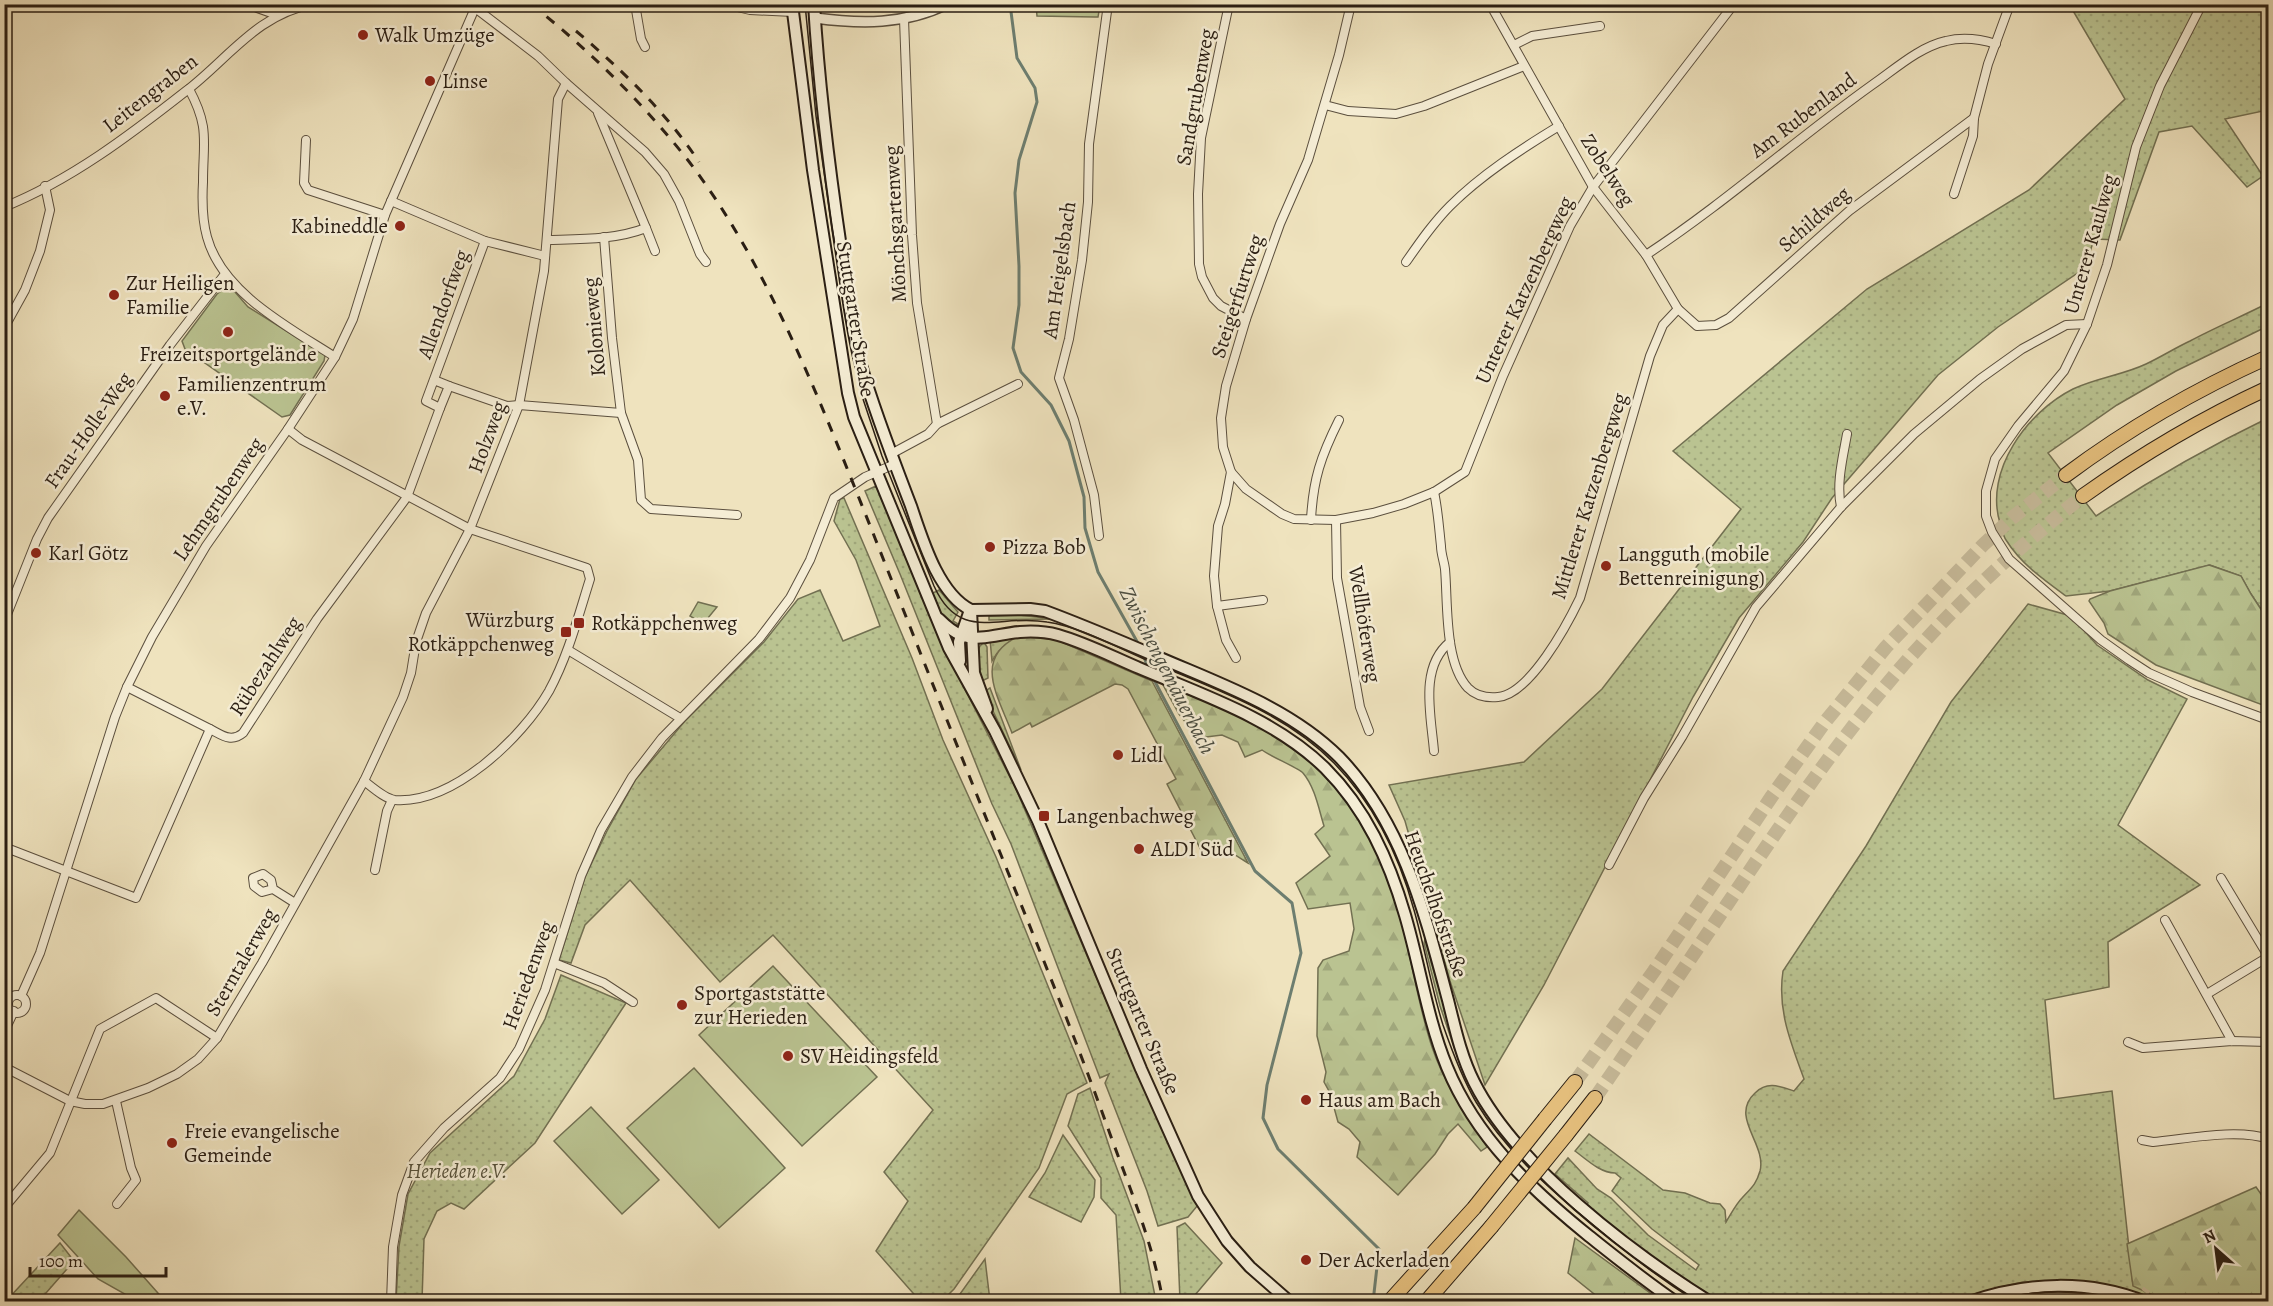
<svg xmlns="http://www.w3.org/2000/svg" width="2273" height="1306" viewBox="0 0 2273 1306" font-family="Alegreya,serif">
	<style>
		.grass { fill: url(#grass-dots); stroke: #727052; stroke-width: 1.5 }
		.forest { fill: url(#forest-firs); stroke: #727052; stroke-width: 1.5 }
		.park { fill: #bac391; stroke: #727052; stroke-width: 1.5 }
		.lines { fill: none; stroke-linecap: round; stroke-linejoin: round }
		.stream { stroke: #6d7e70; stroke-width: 3 }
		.minor-tunnel { stroke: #c8bc9c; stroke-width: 8; stroke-dasharray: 8 4; stroke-linecap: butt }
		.motorway-tunnel { stroke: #c8bc9c; stroke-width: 14; stroke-dasharray: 14 7; stroke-linecap: butt }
		.minor-casing { stroke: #5b4f3e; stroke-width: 10 }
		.tertiary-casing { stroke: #5b4f3e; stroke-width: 12 }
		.secondary-casing { stroke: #2a1e13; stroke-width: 14 }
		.motorway-casing { stroke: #2a1e13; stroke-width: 16 }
		.minor { stroke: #f5edd5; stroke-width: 8 }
		.tertiary { stroke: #f5edd5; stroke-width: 9 }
		.secondary { stroke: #f5edd5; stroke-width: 10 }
		.motorway { stroke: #e8c27f; stroke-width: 14 }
		.tram { stroke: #2a1e13; stroke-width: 1.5 }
		.rail { stroke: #2a1e13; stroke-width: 3; stroke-dasharray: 10 10; stroke-linecap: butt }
		.motorway-bridge-casing { stroke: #2a1e13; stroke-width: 16; stroke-linecap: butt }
		.motorway-bridge { stroke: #e8c27f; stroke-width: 14 }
		.poi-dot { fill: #8f2418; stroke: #f5edd5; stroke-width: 2 }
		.labels { text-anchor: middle; stroke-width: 5; stroke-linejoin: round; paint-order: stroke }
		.poi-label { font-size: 21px; fill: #2a1e13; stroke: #f5edd5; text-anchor: start }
		.street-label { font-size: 21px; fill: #2a1e13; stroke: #f5edd5 }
		.park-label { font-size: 21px; font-style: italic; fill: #555039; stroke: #f5edd5 }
		.water-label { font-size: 22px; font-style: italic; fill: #4c4e42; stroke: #f5edd5 }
	</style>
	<defs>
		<pattern id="grass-dots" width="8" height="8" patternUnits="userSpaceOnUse" patternTransform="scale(1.5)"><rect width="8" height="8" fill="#bac391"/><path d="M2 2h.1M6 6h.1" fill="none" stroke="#a0a77c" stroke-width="1.8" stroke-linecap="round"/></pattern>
		<pattern id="forest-firs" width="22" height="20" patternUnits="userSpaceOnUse" patternTransform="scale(1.5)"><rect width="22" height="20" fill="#bac391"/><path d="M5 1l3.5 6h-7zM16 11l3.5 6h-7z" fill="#a0a77c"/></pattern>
	</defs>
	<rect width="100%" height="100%" fill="#efe3be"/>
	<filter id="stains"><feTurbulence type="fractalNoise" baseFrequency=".00333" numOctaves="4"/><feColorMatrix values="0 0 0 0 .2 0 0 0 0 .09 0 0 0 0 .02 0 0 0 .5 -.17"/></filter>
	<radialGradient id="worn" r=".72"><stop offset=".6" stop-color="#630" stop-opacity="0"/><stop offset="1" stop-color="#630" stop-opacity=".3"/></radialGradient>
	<g class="grass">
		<polygon points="2084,4 2268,5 2268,110 2225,119 2263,176 2247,187 2192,126 2159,132 2120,240 2094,239 2085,268 1998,327 1938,375 1832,498 1803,542 1739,618 1693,697 1544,985 1485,1085 1450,981 1405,821 1389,785 1524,762 1602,689 1741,509 1673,451 1867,289 2029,190 2125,99 2072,9"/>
		<path d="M 2268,303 L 2268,326 L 2176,371 L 2117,405 L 2048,453 L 2096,516 C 2152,479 2208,447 2268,418 L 2268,620 L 2251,594 L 2241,576 L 2210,565 L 2110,591 L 2066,596 C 2044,580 2021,564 2006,540 C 2003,536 2002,529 2000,523 C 1984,471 2027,412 2073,389 C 2096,378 2123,375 2146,364 C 2161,357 2175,348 2190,341 C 2216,327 2243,316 2268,303 Z"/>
		<polygon points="876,486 895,525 955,670 1016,789 1140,1080 1198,1205 1188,1217 1158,1226 1147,1191 1105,1083 1109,1074 1100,1078 1011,844 992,804 900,574 865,491"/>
		<polygon points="844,498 912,658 943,740 996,857 1087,1083 1067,1094 1039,1168 954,1289 942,1301 920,1301 876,1251 908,1201 884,1172 933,1110 773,935 720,982 630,880 585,925 571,963 559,960 585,877 607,831 636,779 685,721 764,642 798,599 820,590 843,641 880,626 856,560 834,521 840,499"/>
		<polygon points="939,590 958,612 953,621 958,624 954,626 941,616 931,594"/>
		<path d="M 2028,604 L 2071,616 L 2097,645 L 2148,680 L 2187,699 L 2118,825 L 2200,885 L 2108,942 L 2109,987 L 2045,1000 L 2054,1099 L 2112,1091 L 2133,1285 L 2166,1301 L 2156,1301 L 2122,1289 L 2085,1282 L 2055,1281 L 2023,1282 L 2000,1287 L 1956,1301 L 1719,1301 L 1672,1273 L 1586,1206 L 1588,1203 L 1555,1174 L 1568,1158 L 1597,1189 L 1611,1198 L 1648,1235 L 1696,1270 L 1699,1265 L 1652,1229 L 1612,1191 L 1621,1178 L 1615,1173 C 1600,1173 1586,1159 1575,1151 L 1589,1134 L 1663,1190 L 1685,1193 L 1710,1203 L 1720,1204 L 1725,1210 L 1726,1222 C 1731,1214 1736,1204 1742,1198 C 1751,1188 1756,1185 1760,1171 C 1767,1144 1729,1117 1755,1093 C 1767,1081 1779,1086 1794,1091 L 1804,1079 C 1791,1043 1777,1010 1783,971 L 1866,846 L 1951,702 Z"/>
		<polygon points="1019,615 1054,619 989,620 989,616"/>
		<path d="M 1019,636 C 1007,642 998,649 992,661 L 990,639 Z"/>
		<path d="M 984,642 L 987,647 L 988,678 L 982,681 C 978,669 972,651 984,642 Z"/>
		<polygon points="990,688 1021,770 984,692"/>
		<polygon points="1425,939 1455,1046 1454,1047 1440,1006 1424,943"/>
		<polygon points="561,975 626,1003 535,1143 464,1209 451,1203 437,1211 424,1239 422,1301 396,1301 399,1246 408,1194 430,1153 514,1076 545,1019"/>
		<polygon points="1090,1088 1113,1158 1144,1241 1156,1301 1121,1301 1116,1215 1101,1198 1101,1178 1068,1126 1078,1094"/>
		<polygon points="1063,1135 1095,1180 1094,1197 1081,1222 1029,1197 1045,1173"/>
		<polygon points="1185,1223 1222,1263 1190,1301 1180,1301 1177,1227"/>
		<polygon points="60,1243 74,1261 39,1301 6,1301"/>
		<polygon points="985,1259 990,1301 955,1301"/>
	</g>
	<g class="forest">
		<polygon points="1036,5 1100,5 1098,17 1095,17 1037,16"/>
		<polygon points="2209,565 2241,576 2251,594 2268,620 2268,707 2156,665 2108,634 2104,623 2089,601 2090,599 2110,591"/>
		<path d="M 1019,636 L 1057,640 L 1152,681 L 1248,863 C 1233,854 1219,841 1201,850 L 1167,784 L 1176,779 L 1128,689 L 1122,685 L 1115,684 L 1032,727 L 1030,723 L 1012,733 C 998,696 972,658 1019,636 Z"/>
		<path d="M 1163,685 C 1209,702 1258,721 1297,751 C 1351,792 1383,855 1401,919 C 1412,961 1418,1005 1432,1047 C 1444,1083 1466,1115 1487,1147 L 1481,1151 L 1458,1124 L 1448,1134 L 1435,1154 L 1398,1195 L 1357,1157 L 1360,1142 L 1349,1129 L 1338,1122 L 1330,1093 L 1324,1082 L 1326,1072 L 1317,1036 L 1318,968 L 1323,960 L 1349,951 L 1354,929 L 1350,903 L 1308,909 L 1296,883 L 1330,856 L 1315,834 L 1324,826 C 1319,810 1315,787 1303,773 C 1300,769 1270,756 1262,750 L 1245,757 L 1238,742 L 1222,735 L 1198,738 L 1179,714 Z"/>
		<polygon points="2256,1187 2268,1204 2268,1301 2166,1301 2133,1286 2127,1244"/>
		<polygon points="1575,1238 1661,1301 1597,1301 1599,1298 1568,1273"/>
	</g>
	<g class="park">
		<polygon points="224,289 235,292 248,307 325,355 324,361 290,415 282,417 185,349 182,341 217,294"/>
		<polygon points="698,602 717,607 703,624 690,616"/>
		<polygon points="773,966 877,1077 802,1146 699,1035"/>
		<polygon points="694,1068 785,1168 719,1228 627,1128"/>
		<polygon points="591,1107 659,1180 622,1214 554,1141"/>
		<polygon points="79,1210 126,1257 165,1301 128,1301 132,1298 98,1279 58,1235"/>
	</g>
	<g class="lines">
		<g class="stream">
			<polyline points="1010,4 1017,58 1035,88 1037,102 1019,160 1015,193 1019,266 1019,305 1013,348 1021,372 1051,405 1069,441 1084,497 1085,528 1098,572 1139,645"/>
			<polyline points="1143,654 1148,668"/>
			<polyline points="1152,676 1255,871 1292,903 1301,953 1267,1085 1263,1118 1278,1149 1379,1249 1373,1302"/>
		</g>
		<polyline class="minor-tunnel" points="2138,1302 2147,1289"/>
		<g class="motorway-tunnel">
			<polyline points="1575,1082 1654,971 1772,796 1825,722 1886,647 1983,545 2012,518 2066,475"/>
			<path d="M 1595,1098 C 1639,1034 1683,970 1726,906 C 1782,823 1838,740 1904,664 C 1958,602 2018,547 2083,496"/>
		</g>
		<defs>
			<g id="minor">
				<polyline points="246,4 277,15"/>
				<polyline points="470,4 538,56 566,83 645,152 664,174 679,201 700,254 706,262"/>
				<polyline points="635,4 641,39 645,47"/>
				<polyline points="725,4 750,10 793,12"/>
				<polyline points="1229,4 1201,138 1198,194 1199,264 1202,277 1213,298 1221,306 1246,319"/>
				<polyline points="1490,4 1593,187 1646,255 1678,309 1697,326 1716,325 1729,318 1849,211 1974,118"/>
				<polyline points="2202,4 2160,86 2136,147 2107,265 2087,324 2064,371 2018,426 1995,459 1986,491 1986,516 1992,532 2009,559 2101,640 2129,660 2149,673 2192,692 2268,720"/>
				<polyline points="904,19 912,235 917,303 937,424"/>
				<polyline points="1514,45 1532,36 1600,26"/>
				<path d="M 189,89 C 210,128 203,141 203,182 C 202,200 202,219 207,237 C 222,293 290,328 335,357"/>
				<polyline points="1325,105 1348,111 1396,114 1424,106 1524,66"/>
				<polyline points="598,113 646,228"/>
				<polyline points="306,140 304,183 308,190 385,215"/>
				<polyline points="1954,194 1973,136 1974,118 1988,64 2010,4"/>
				<polyline points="391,201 485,241 545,256"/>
				<path d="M 4,207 C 71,180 130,135 186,91 C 228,59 257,14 313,4"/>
				<polyline points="604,237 612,338 621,413 638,460 641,500 651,509 737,515"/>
				<path d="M 547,240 C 580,239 615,240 646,228 L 655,251"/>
				<path d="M 1646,255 C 1725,203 1795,140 1872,85 C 1894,70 1919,47 1946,41 C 1962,37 1980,39 1996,44"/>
				<path d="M 1406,262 C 1420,242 1433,223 1450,206 C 1481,175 1521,149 1559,126"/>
				<polyline points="4,328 25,290 40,251 50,210 45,186"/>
				<polyline points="434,380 449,386 440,408 426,401 485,241"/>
				<polyline points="449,386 507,406 519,405 621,413"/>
				<path d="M 288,429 L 302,440 L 470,529 L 587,568 L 590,579 C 578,617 568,656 549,691 C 522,738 453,804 395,800 C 385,799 372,787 364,781"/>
				<polyline points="891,454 928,434 937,424 1018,384"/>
				<polyline points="1231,472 1246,489 1282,514 1294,519 1336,520 1373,513 1404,504 1434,492 1465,472 1503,376 1570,226 1593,187 1734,4"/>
				<path d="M 1434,492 C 1438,510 1439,528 1441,546 C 1441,554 1444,561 1445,569 C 1448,603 1444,662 1468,688 C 1476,696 1488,698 1498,697 C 1530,694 1567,625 1580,598 L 1650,356 L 1663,325 L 1678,309"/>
				<path d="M 1841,507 C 1836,483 1843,457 1847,434"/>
				<path d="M 1311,520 C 1313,479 1321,456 1339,420"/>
				<polyline points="1336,520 1337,578 1360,707 1369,731"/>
				<polyline points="1099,536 1094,495 1074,420 1059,378 1069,339 1082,260 1088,202 1089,144 1108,4"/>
				<polyline points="1217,606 1263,600"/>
				<polyline points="4,622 37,539 48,518 170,345 225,274"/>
				<polyline points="568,650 680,718"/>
				<polyline points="1236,658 1226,640 1217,606 1214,576 1218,526 1225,504 1231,472 1223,447 1221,418 1226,386 1246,319 1280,224 1308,160 1339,55 1351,4"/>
				<polyline points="127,687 210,729"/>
				<path d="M 1434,751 C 1431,715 1419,667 1450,642"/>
				<path d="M 4,847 L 136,898 L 210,729 C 222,735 231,743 243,733 L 317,619 L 407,497 L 440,408"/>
				<polyline points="1609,865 1644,798 1682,737 1756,607 1841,507 1914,434 1980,379 2022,349 2066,325 2087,324"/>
				<polyline points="375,870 387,811 392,800"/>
				<polyline points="2221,878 2268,956"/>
				<polyline points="273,889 262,892 254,886 253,878 263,874 271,880 273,889 295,903"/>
				<polyline points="2165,920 2232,1041"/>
				<polyline points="554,963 604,983 633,1002"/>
				<polyline points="2207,994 2268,957"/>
				<circle cx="17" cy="1004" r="9"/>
				<polyline points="21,996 40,953 115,717 127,687 152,637 206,546 288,429 335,357 353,319 385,215 475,8"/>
				<polyline points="4,1032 14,1011"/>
				<polyline points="2128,1042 2143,1048 2232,1041 2268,1042"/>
				<polyline points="4,1067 70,1101 85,1104 103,1104 148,1088 177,1074 198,1059 217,1038 262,963 364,781 403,697 411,673 416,642 426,613 470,529 519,405 544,271 558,99 566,83"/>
				<polyline points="116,1101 131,1168 136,1180 117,1204"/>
				<path d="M 2142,1140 L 2153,1142 C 2186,1139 2238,1128 2268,1139"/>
				<polyline points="4,1208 50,1153 100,1029 156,998 217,1038"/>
				<polyline points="391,1302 393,1247 402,1195 414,1162 444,1128 500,1078 519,1049 545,990 581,876 601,830 632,777 662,738 759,639 790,598 810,560 834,498 865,477 895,464"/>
			</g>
			<path id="tertiary" d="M 815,18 C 860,24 905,25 947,4"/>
			<g id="secondary">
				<polyline points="792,4 813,170 848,393 854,417 949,648 995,731 1038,821 1141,1069 1198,1196 1227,1241 1250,1267 1290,1302"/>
				<path d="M 814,4 C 819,87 829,167 841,248 C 847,286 851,327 861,365 C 875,413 893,459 911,506 C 922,538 938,594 971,610 L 1030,609 L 1045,611 C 1083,625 1120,641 1158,657 C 1220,684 1290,708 1339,757 C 1403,823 1425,914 1448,1000 C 1455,1028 1461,1056 1474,1082 C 1516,1166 1632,1253 1710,1302"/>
				<polyline points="971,610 974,673 987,709"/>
				<path d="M 939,619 C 945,625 953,632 961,635 C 979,642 1002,633 1020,632 C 1033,631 1047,632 1058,635 C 1086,643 1113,657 1139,668 C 1203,695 1275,719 1325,768 C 1366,809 1389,860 1405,915 C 1420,966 1427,1018 1447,1067 C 1476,1138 1531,1189 1589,1236 C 1618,1259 1645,1281 1676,1302"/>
				<polyline points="960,661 959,642 969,613"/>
				<path d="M 1969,1302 C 2026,1282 2089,1279 2145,1302"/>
			</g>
			<g id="motorway">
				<path d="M 2066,475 C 2129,428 2197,389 2268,357"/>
				<path d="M 2083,496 C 2142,454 2203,418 2268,388"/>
				<polyline points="1545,1119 1575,1082"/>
				<polyline points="1566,1135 1595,1098"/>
				<polyline points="1389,1302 1474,1208"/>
				<polyline points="1426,1302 1491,1227"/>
			</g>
		</defs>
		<use href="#minor" class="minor-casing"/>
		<use href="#tertiary" class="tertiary-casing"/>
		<use href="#secondary" class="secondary-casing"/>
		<use href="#motorway" class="motorway-casing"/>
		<use href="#minor" class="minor"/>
		<use href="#tertiary" class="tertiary"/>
		<use href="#secondary" class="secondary"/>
		<use href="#motorway" class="motorway"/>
		<g class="tram">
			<path d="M 805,4 L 816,116 L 832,228 L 861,393 L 882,456 L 934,586 C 960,644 1000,613 1047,622 C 1080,627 1112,645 1142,658 C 1208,687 1282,710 1334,763 C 1374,804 1399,855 1414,910 C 1425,948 1431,987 1443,1025 C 1452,1051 1462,1078 1476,1102 C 1506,1152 1553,1192 1597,1228 C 1629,1255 1662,1280 1697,1302"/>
			<path d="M 1990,1302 C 2034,1289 2080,1288 2124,1302"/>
		</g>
		<g class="rail">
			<path d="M 531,4 C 589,50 641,101 687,159 C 769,265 823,409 873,533 C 916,642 959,751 1003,860 C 1040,951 1077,1042 1110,1134 C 1130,1189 1153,1243 1163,1302"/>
			<path d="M 576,31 C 621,69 666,112 699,162"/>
		</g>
		<defs>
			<g id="motorway-bridge">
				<polyline points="1474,1208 1545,1119"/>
				<polyline points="1491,1227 1566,1135"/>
			</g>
		</defs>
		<use href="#motorway-bridge" class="motorway-bridge-casing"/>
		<use href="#motorway-bridge" class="motorway-bridge"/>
	</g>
	<g class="poi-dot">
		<circle cx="363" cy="35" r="6"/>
		<circle cx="430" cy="81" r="6"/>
		<circle cx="400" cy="226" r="6"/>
		<circle cx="114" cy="295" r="6"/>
		<circle cx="228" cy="332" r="6"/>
		<circle cx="165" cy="396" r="6"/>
		<circle cx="990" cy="547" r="6"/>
		<circle cx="36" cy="553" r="6"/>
		<circle cx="1606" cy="566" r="6"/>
		<rect x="573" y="617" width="12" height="12" rx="3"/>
		<rect x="560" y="626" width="12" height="12" rx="3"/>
		<circle cx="1118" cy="755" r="6"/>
		<rect x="1038" y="810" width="12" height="12" rx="3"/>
		<circle cx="1139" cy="849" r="6"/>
		<circle cx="682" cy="1005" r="6"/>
		<circle cx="788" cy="1056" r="6"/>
		<circle cx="1306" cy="1100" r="6"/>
		<circle cx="172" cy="1143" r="6"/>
		<circle cx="1306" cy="1260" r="6"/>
	</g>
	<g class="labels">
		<g class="poi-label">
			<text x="375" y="42">Walk Umzüge</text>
			<text x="442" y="88">Linse</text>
			<text x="388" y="233" text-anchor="end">Kabineddle</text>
			<text x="126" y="290">Zur Heiligen<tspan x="126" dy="24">Familie</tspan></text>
			<text x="228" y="361" text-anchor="middle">Freizeitsportgelände</text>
			<text x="177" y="391">Familienzentrum<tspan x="177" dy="24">e.V.</tspan></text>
			<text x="1002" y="554">Pizza Bob</text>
			<text x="48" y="560">Karl Götz</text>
			<text x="1618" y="561">Langguth (mobile<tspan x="1618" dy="24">Bettenreinigung)</tspan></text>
			<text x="554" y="627" text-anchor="end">Würzburg<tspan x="554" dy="24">Rotkäppchenweg</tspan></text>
			<text x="591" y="630">Rotkäppchenweg</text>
			<text x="1130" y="762">Lidl</text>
			<text x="1056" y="823">Langenbachweg</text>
			<text x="1151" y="856">ALDI Süd</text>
			<text x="694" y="1000">Sportgaststätte<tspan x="694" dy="24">zur Herieden</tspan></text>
			<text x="800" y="1063">SV Heidingsfeld</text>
			<text x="1318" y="1107">Haus am Bach</text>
			<text x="184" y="1138">Freie evangelische<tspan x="184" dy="24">Gemeinde</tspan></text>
			<text x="1318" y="1267">Der Ackerladen</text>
		</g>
		<g class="street-label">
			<text transform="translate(150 93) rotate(-38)" y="7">Leitengraben</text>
			<text transform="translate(1195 97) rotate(-80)" y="7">Sandgrubenweg</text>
			<text transform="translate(1803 115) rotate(-37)" y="7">Am Rubenland</text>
			<text transform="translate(1608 170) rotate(57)" y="7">Zobelweg</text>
			<text transform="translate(1814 219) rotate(-41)" y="7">Schildweg</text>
			<text transform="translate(895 224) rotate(-93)" y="7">Mönchsgartenweg</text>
			<text transform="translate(2090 244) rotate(-74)" y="7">Unterer Kaulweg</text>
			<text transform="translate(1059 270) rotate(-82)" y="7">Am Heigelsbach</text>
			<text transform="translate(1524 290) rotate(-65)" y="7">Unterer Katzenbergweg</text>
			<text transform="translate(1237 296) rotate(-72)" y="7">Steigerfurtweg</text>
			<text transform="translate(443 304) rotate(-70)" y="7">Allendorfweg</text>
			<text transform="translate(856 319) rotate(81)" y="7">Stuttgarter Straße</text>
			<text transform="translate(594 327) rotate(-95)" y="7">Kolonieweg</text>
			<text transform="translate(88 430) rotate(-55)" y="7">Frau-Holle-Weg</text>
			<text transform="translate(487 437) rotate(-70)" y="7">Holzweg</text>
			<text transform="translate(1589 496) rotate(-73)" y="7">Mittlerer Katzenbergweg</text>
			<text transform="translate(218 499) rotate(-56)" y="7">Lehmgrubenweg</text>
			<text transform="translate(1365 624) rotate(81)" y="7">Wellhöferweg</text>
			<text transform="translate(265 666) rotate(-57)" y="7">Rübezahlweg</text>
			<text transform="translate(1436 904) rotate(71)" y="7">Heuchelhofstraße</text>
			<text transform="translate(241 962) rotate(-60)" y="7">Sterntalerweg</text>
			<text transform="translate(528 975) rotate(-70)" y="7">Heriedenweg</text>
			<text transform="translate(1143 1021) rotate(67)" y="7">Stuttgarter Straße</text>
		</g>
		<g class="park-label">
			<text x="457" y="1178">Herieden e.V.</text>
		</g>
		<g class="water-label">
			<text transform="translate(1168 670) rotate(63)" y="8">Zwischengemäuerbach</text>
		</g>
	</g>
	<rect width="2273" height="1306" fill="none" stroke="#efe3be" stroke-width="24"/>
	<rect x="6" y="6" width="2261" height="1294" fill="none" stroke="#2a1e13" stroke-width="3"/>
	<rect x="12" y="12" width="2249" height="1282" fill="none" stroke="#2a1e13" stroke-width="1.5"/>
	<g transform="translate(2216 1249) rotate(332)" stroke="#f5edd5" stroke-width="4.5" paint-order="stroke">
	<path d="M0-4.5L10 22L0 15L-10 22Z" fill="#2a1e13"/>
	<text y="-9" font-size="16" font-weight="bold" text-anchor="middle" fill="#2a1e13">N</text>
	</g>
	<path d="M30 1267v9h136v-9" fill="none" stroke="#2a1e13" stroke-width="3"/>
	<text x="39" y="1267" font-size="18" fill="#2a1e13" stroke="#f5edd5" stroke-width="4.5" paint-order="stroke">100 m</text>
	<rect width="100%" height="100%" filter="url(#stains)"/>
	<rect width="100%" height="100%" fill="url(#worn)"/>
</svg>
